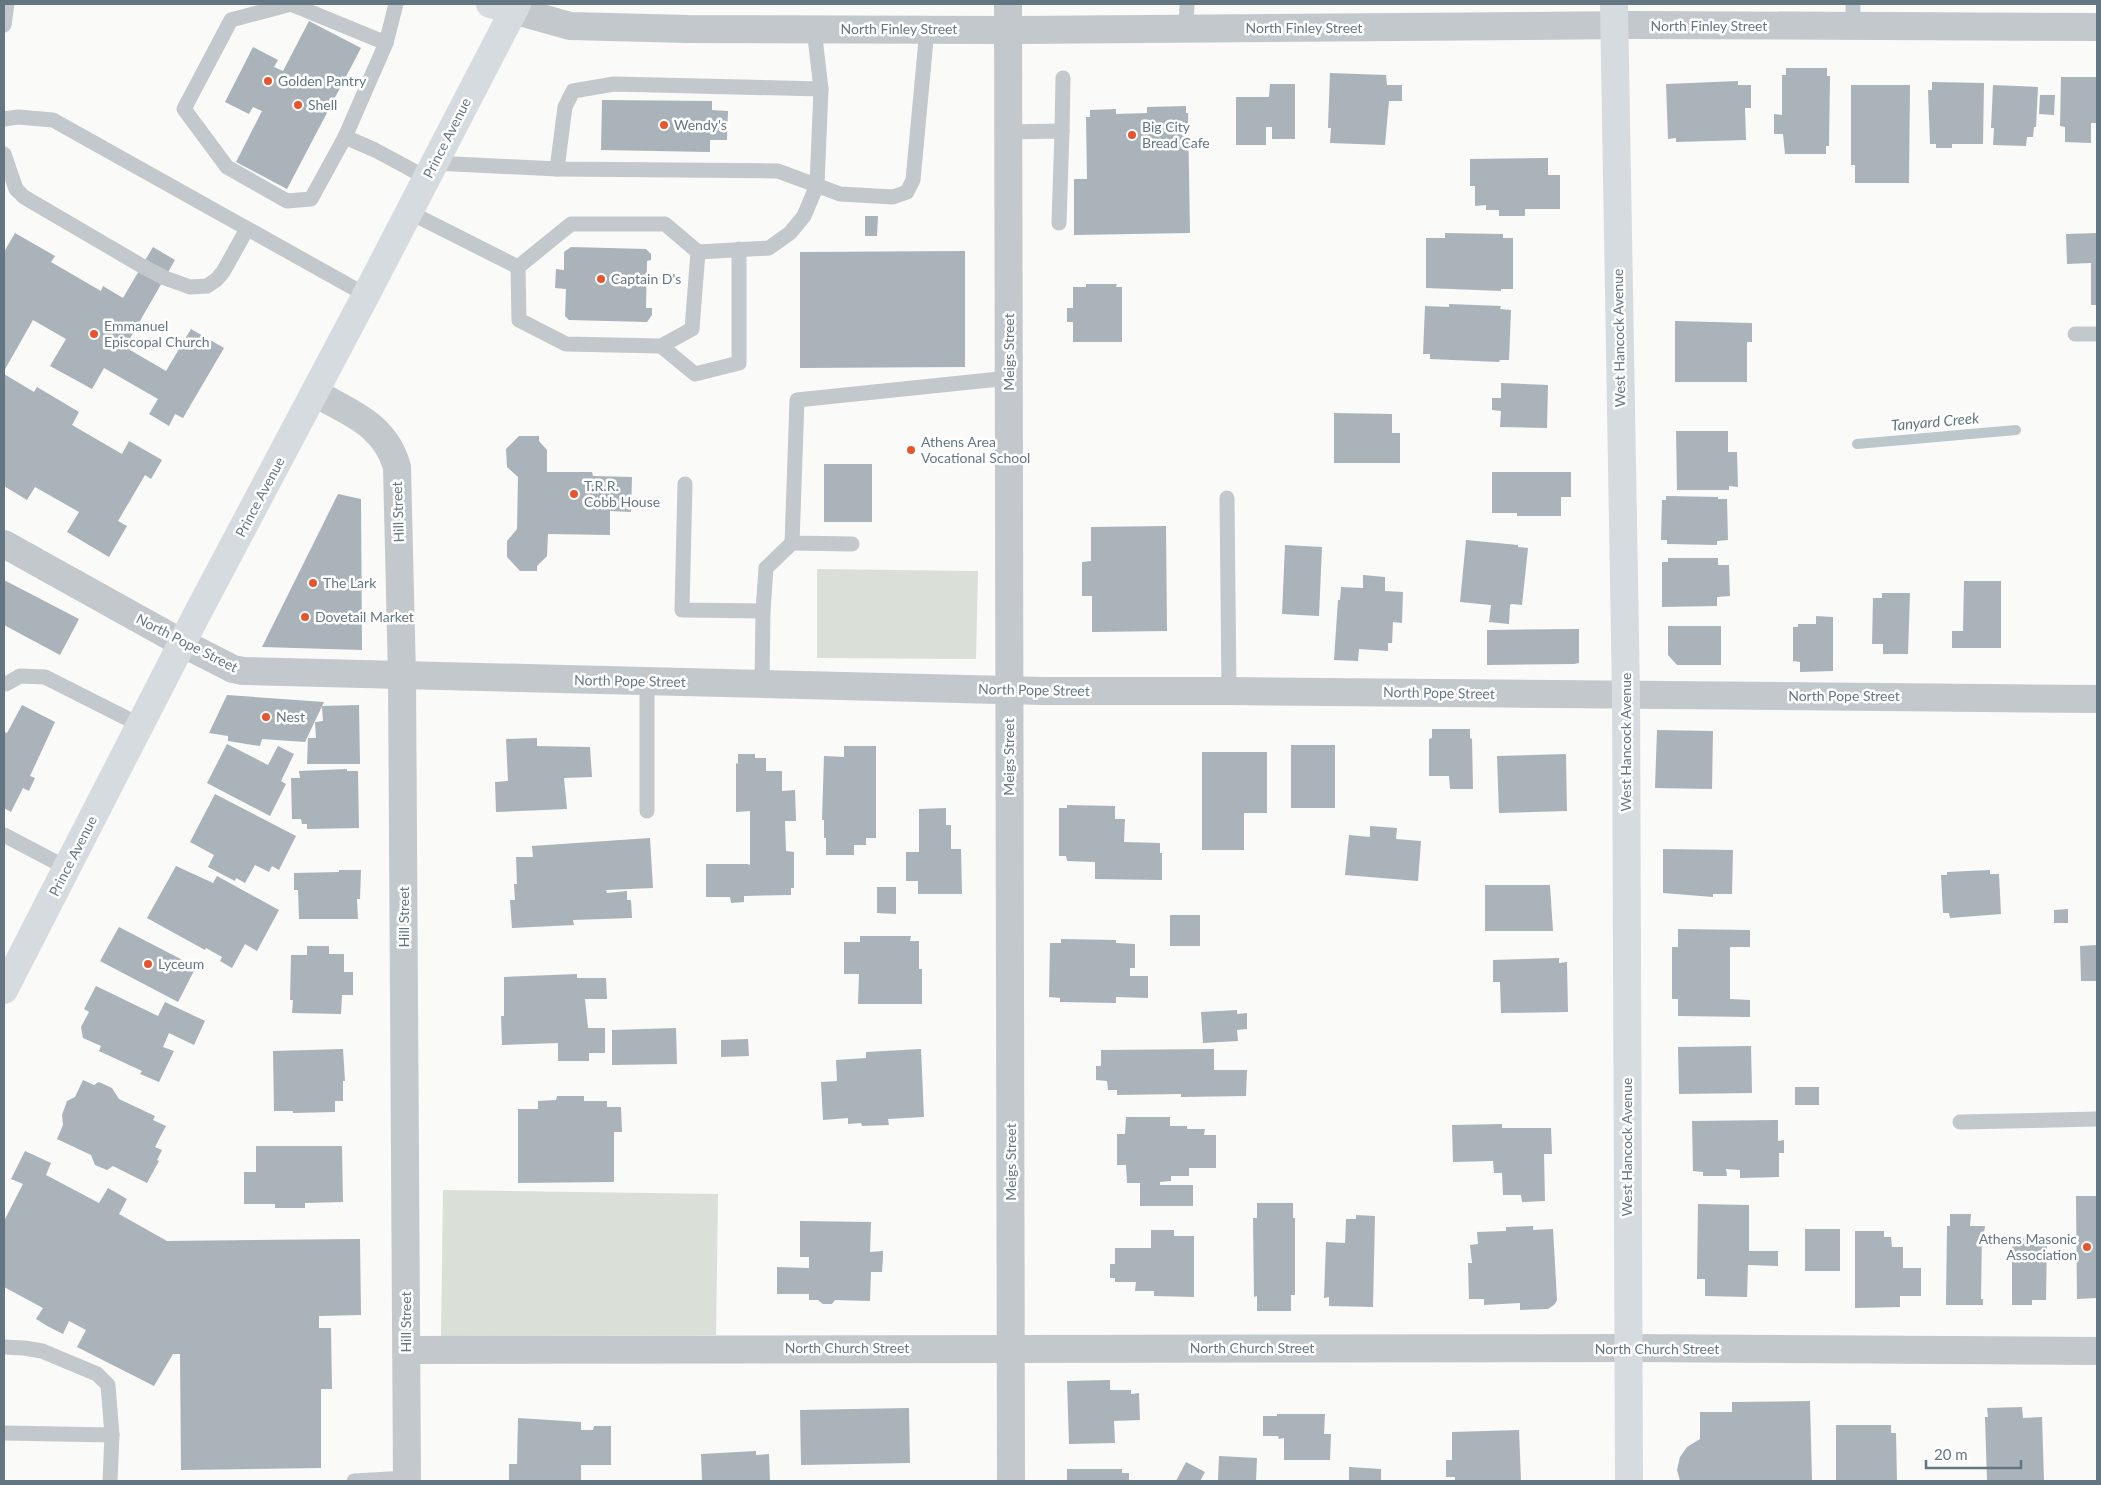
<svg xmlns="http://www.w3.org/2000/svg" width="2101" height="1485" viewBox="0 0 2101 1485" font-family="Lato,sans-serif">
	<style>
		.green { fill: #dadfd7 }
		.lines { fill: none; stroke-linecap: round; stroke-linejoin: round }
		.stream { stroke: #bbc7cb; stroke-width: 10 }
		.building { fill: #aab3b9 }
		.lane { stroke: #c3c8cc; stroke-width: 15 }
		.street { stroke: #c3c8cc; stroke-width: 28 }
		.secondary { stroke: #d6dbdf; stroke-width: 28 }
		.poi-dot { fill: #e4572e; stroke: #fff; stroke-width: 2 }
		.labels { text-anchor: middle; stroke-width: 5; stroke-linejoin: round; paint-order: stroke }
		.street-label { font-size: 14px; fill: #657683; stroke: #fff }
		.poi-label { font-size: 14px; fill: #657683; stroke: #fff; text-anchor: start }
		.water-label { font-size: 15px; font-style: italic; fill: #60757c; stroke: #fff }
	</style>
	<rect width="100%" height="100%" fill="#fafaf8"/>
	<g class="green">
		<polygon points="817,569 978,571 976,659 817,658"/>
		<polygon points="443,1190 718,1194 716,1335 441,1336"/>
	</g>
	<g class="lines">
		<polyline class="stream" points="1857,444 2016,430"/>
	</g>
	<g class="building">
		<polygon points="309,21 361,48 287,189 236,162 262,111 253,107 249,114 225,102 253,47 278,60 274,67 283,71"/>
		<polygon points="1786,68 1827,68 1827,76 1830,76 1829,146 1826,146 1826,154 1785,154 1783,134 1774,134 1774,114 1782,115 1782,75 1786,75"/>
		<polygon points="1330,73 1386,75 1387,85 1402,85 1402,101 1389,101 1385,145 1330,143 1331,128 1328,128"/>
		<polygon points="2061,77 2097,77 2097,123 2091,123 2091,143 2065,142 2065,127 2060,126"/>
		<polygon points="1738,81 1738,85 1751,85 1751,108 1745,108 1746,140 1676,142 1676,138 1668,139 1666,84"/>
		<polygon points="1932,82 1984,83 1983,144 1952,144 1952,148 1936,148 1936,144 1930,144 1928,90 1932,90"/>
		<polygon points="1270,84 1295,84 1295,139 1272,139 1272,127 1266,127 1266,145 1236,145 1236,97 1269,97"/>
		<polygon points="1851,85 1910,85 1909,183 1855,183 1855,165 1851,165"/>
		<polygon points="1993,85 2038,87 2036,127 2034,127 2033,137 2027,137 2026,146 1993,145 1994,128 1991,128"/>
		<polygon points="2040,95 2055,95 2054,115 2039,114"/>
		<polygon points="602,100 712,101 712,110 728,111 727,140 710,140 710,152 601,150"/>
		<polygon points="1186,106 1186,113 1188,113 1190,233 1074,235 1074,179 1087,179 1086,117 1090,117 1090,110 1116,109 1116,114 1147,113 1147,107"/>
		<polygon points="1548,158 1548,175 1560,175 1560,209 1525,209 1525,216 1499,216 1499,210 1486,210 1486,205 1475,206 1475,186 1470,186 1470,159"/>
		<polygon points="865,216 878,216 877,236 865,236"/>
		<polygon points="15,233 55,256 51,262 101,291 103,286 123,298 153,247 175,260 125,347 166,371 191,329 224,348 183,418 175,414 169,426 149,414 158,399 104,368 92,389 50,366 66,339 33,320 4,371 4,252"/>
		<polygon points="1445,233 1503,234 1503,238 1513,238 1513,289 1501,289 1501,291 1426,288 1426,238 1445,238"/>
		<polygon points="2097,233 2097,305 2091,305 2091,263 2067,264 2066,234"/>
		<polygon points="571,247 646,249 651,254 651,260 647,261 646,308 652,308 652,315 647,322 569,320 565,316 566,289 555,288 556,269 564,270 564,252"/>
		<polygon points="965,251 965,367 800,368 800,252"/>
		<polygon points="1086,284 1117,284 1116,287 1122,287 1122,342 1073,342 1073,322 1067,322 1067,308 1073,308 1073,287 1086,287"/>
		<polygon points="1449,304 1501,306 1500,309 1511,310 1509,360 1500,360 1499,362 1430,359 1430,354 1423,354 1425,306 1449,307"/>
		<polygon points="1675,321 1752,323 1752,342 1747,342 1747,382 1675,382"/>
		<polygon points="4,374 34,392 37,387 79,412 72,425 122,454 129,441 162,460 151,479 145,475 118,521 127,526 109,557 67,532 79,512 35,487 27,500 4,486"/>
		<polygon points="1501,383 1548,385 1547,428 1500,427 1501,411 1492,410 1492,398 1501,398"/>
		<polygon points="1334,413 1392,414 1392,433 1400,433 1400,463 1334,463"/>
		<polygon points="1676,431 1728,431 1728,452 1737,452 1738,487 1729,486 1729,490 1677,490"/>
		<polygon points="519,436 539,436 539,441 547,450 547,472 592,472 593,476 632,477 631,512 610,511 610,535 548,534 547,556 537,566 537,571 520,571 507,557 507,541 517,529 518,477 507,467 506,449"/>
		<rect x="824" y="464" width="48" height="58"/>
		<polygon points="1492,472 1571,472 1571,497 1561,497 1561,516 1517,516 1517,513 1492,513"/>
		<polygon points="338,494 361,499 362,650 262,647"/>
		<polygon points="1666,496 1718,497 1718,499 1727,499 1728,540 1717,541 1717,545 1667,544 1667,540 1661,540 1662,500 1666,500"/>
		<polygon points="1166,526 1167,631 1092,632 1092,596 1082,596 1082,562 1091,561 1091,527"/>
		<polygon points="1466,540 1518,545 1518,547 1528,548 1522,605 1512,604 1510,605 1509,624 1489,622 1491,605 1460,602"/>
		<polygon points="1285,545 1322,547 1319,616 1282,614"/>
		<polygon points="1668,558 1718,558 1718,565 1729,565 1730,596 1717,597 1717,606 1662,607 1662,562 1668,562"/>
		<polygon points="1363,575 1385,577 1385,591 1403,592 1402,623 1393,622 1392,643 1388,643 1388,651 1359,649 1358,661 1334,660 1338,600 1340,600 1341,587 1363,588"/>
		<polygon points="4,580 79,619 60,655 4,625"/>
		<polygon points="1964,581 2001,581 2001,648 1952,648 1952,631 1963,631"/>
		<polygon points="1882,593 1910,593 1908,654 1883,654 1883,644 1872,644 1873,598 1882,598"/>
		<polygon points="1816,616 1833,617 1833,671 1800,672 1800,662 1793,661 1793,627 1798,627 1798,624 1816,624"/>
		<polygon points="1668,626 1721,626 1721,665 1677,665 1668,655"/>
		<polygon points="1579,629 1579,663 1574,664 1487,665 1487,630"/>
		<polygon points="227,695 324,702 305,742 262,739 260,746 228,741 228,736 209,733"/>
		<polygon points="22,705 55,722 30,776 35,778 29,791 23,788 11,812 4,808 4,732 7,733"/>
		<polygon points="359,705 360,764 307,764 308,738 316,738 315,722 323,721 322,706"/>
		<polygon points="1432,729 1470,729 1470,738 1472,739 1473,789 1450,789 1449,776 1429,776 1429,739 1432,738"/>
		<polygon points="1657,730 1713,731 1712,789 1655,788"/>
		<polygon points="537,738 537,746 590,747 592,777 564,778 567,809 496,812 495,782 508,781 506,739"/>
		<polygon points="227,744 268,765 278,746 294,754 281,781 286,784 270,816 207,783"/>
		<rect x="1291" y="745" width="44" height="63"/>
		<polygon points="844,746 876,746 876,838 866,838 866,845 854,845 854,855 826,855 826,838 824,838 824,820 822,820 824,756 844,757"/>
		<polygon points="1202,752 1267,752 1267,813 1244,813 1244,850 1202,850"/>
		<polygon points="738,754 755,754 755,758 766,758 766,771 782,771 782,791 795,790 796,821 785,821 786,851 794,852 794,888 791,888 791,895 744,896 744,902 731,903 730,897 706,897 706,864 747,864 750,865 750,811 736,812 736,763 738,764"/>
		<polygon points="1566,754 1567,811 1499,813 1497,756"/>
		<polygon points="347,769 347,771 358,771 359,828 307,829 307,824 302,824 301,819 292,819 291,778 300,778 299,771"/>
		<polygon points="215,794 296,836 279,870 272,866 269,872 255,865 245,883 236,878 235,881 208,867 214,855 190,842"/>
		<polygon points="1067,805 1115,806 1115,819 1125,819 1124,842 1160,843 1160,853 1162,853 1162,880 1095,879 1095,862 1067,861 1066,856 1059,856 1059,808 1067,808"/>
		<polygon points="946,808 946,825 951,825 951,849 961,849 962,894 918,894 918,881 906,881 906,852 919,852 919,809"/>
		<polygon points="1370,826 1397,828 1396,839 1421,841 1418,881 1345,875 1349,835 1370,837"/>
		<polygon points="650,838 653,888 606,890 607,893 627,891 627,900 631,900 632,918 573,920 574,925 512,928 510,900 515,900 514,884 517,884 516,857 533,857 532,846"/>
		<polygon points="1663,849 1733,850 1732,894 1713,894 1713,897 1663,893"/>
		<polygon points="176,866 213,883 217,876 279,910 257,951 245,944 232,968 220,961 222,957 206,948 205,950 147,918"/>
		<polygon points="339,870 361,870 360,899 357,899 358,919 299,919 298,890 294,890 294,873 339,872"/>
		<polygon points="1990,870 1990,874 1999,874 2001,914 1950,918 1949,913 1943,913 1941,875 1947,875 1947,872"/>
		<polygon points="1485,885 1550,885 1553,931 1485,931"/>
		<polygon points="877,887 896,887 896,914 877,913"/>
		<polygon points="2068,909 2068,923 2054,923 2054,910"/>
		<rect x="1170" y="915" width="30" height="31"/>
		<polygon points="119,927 196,967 178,1002 100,961"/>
		<polygon points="1678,929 1750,930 1750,947 1730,947 1730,999 1750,1000 1750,1017 1678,1016 1678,999 1672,999 1672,947 1678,947"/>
		<polygon points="860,936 911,936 910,941 919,941 919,969 922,969 922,1004 858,1004 859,974 844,974 844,942 860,942"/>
		<polygon points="1061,939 1116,940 1116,943 1135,944 1135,968 1130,968 1130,976 1148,976 1148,998 1116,997 1116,1003 1060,1002 1060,998 1049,997 1050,943 1061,943"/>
		<polygon points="2097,945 2097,981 2081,981 2080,946"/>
		<polygon points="307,946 329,946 329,954 344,954 344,972 353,972 353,995 342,995 341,1014 292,1013 293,1000 290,1000 291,955 307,955"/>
		<polygon points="1559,958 1559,963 1567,962 1568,1012 1501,1013 1500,982 1493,982 1493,960"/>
		<polygon points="577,974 577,978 606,978 607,999 585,999 588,1028 605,1028 605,1053 589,1053 589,1061 558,1061 558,1043 502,1045 501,1016 504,1016 504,977"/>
		<polygon points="96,986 158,1016 165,1002 205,1021 194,1045 169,1033 163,1047 174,1051 159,1082 140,1074 142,1071 99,1051 101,1046 83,1038 81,1027 89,1012 84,1009"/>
		<polygon points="1237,1010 1237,1014 1247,1013 1247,1029 1237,1030 1238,1041 1203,1043 1201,1012"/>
		<polygon points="676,1028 677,1064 612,1065 612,1030"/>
		<polygon points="748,1039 749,1056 721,1057 721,1040"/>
		<polygon points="1751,1046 1752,1093 1679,1094 1678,1047"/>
		<polygon points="343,1049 345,1081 343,1081 343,1101 335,1101 335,1112 293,1113 293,1111 274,1111 273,1051"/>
		<polygon points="921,1049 924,1117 888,1119 889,1125 862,1126 861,1123 848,1124 848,1118 823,1120 821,1082 837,1081 836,1060 866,1058 866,1052"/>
		<polygon points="1214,1049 1214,1070 1247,1070 1246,1096 1181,1097 1181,1094 1117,1095 1117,1090 1108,1090 1107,1081 1096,1080 1096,1066 1101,1066 1101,1050"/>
		<polygon points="83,1080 94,1085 99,1082 112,1088 119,1099 155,1116 153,1120 166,1126 155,1147 162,1150 157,1160 159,1161 147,1183 113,1166 107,1170 95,1165 91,1155 57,1139 63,1125 62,1115 67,1101 75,1097"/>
		<rect x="1795" y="1087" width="24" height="18"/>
		<polygon points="557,1096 584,1096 584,1101 607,1101 607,1107 621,1107 622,1132 614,1132 614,1182 518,1183 518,1109 538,1109 538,1101 556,1100"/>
		<polygon points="1126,1117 1170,1117 1170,1126 1187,1126 1187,1129 1205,1129 1204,1135 1216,1135 1216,1168 1189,1168 1189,1176 1171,1176 1171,1181 1160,1182 1160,1185 1193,1185 1193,1206 1140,1206 1140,1183 1127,1183 1126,1165 1117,1165 1117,1134 1125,1134"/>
		<polygon points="1778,1120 1778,1141 1784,1140 1784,1153 1779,1153 1779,1177 1740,1178 1740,1170 1726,1169 1727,1176 1703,1176 1703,1172 1693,1171 1692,1121"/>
		<polygon points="1502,1124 1502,1128 1551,1128 1552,1154 1544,1154 1545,1201 1522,1202 1521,1195 1503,1195 1502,1173 1494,1173 1493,1161 1453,1162 1452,1125"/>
		<polygon points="256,1146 342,1146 343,1202 305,1203 305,1208 275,1208 275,1204 244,1204 244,1172 256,1172"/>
		<polygon points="25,1151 51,1163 46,1175 99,1203 108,1188 127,1199 119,1214 167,1241 360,1239 361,1315 319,1316 319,1328 331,1328 332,1389 321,1389 321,1468 181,1470 180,1354 173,1354 154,1386 77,1347 86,1330 69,1321 63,1334 49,1327 36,1319 43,1308 4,1287 4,1221 23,1184 11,1179"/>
		<polygon points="2076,1196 2097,1196 2097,1298 2077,1299"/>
		<polygon points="1257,1203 1293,1203 1293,1218 1295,1218 1295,1295 1291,1295 1291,1311 1257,1311 1257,1296 1254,1297 1253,1218 1257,1218"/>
		<polygon points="1698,1204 1749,1205 1749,1251 1778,1251 1778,1266 1748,1265 1747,1297 1705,1296 1705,1279 1697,1279"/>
		<polygon points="1950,1214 1971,1214 1970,1226 1985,1226 1984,1233 1982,1233 1981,1299 1983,1299 1983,1305 1946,1305 1947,1226 1950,1226"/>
		<polygon points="1356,1215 1375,1216 1373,1307 1329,1306 1329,1297 1324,1298 1326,1242 1345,1243 1346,1219 1356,1219"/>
		<polygon points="800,1221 871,1222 870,1252 883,1251 883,1257 882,1272 871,1272 870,1301 835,1300 832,1304 823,1304 818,1300 809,1300 809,1294 777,1294 777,1267 809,1268 809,1257 800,1257"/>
		<polygon points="1533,1226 1533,1230 1553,1229 1557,1300 1555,1304 1548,1309 1520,1310 1520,1303 1484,1305 1484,1299 1469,1299 1468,1263 1472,1263 1470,1245 1478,1244 1477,1232 1506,1231 1506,1227"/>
		<rect x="1805" y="1229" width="35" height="42"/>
		<polygon points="1151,1230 1174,1230 1174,1236 1194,1236 1194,1297 1154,1296 1154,1291 1135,1291 1136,1282 1115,1282 1115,1278 1110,1278 1110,1264 1115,1264 1115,1248 1151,1248"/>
		<polygon points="1855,1231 1884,1231 1884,1237 1891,1237 1892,1247 1903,1247 1903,1268 1921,1268 1921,1296 1900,1296 1900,1307 1855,1308"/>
		<polygon points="2012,1238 2047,1239 2046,1300 2032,1300 2032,1305 2012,1305"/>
		<polygon points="1110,1380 1110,1390 1131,1390 1131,1394 1139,1393 1140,1420 1114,1421 1115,1443 1069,1444 1067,1381"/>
		<polygon points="1810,1401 1812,1481 1680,1481 1677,1470 1680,1457 1687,1447 1700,1439 1700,1412 1732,1412 1732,1402"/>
		<polygon points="2022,1407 2023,1418 2042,1417 2044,1481 1987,1481 1985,1417 1988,1417 1987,1408"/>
		<polygon points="909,1408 910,1463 801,1465 800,1410"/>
		<polygon points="1277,1414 1325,1414 1324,1434 1331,1434 1330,1460 1284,1460 1284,1438 1279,1439 1278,1436 1263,1436 1263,1416 1277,1416"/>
		<polygon points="518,1418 581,1422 581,1430 593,1430 594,1426 611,1426 611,1465 581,1465 581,1481 509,1481 509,1464 517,1464"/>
		<polygon points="1836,1425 1891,1425 1891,1433 1896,1433 1897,1481 1836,1481"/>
		<polygon points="1519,1430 1521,1481 1455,1481 1455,1477 1446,1477 1446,1460 1452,1460 1452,1432"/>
		<polygon points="756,1451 756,1455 769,1454 770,1481 702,1481 701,1454"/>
		<polygon points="1219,1456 1257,1458 1256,1481 1218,1480"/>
		<polygon points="1186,1462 1205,1472 1200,1481 1176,1481"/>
		<polygon points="1349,1467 1381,1469 1381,1481 1349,1481"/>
		<polygon points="1067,1469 1122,1469 1122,1473 1129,1473 1129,1481 1067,1481"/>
	</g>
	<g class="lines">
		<g class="lane">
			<polyline points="291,4 231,20 184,109 227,167 287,201 311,199 345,137 375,150 427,178"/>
			<polyline points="291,4 386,43"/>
			<polyline points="1853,4 1853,27"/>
			<polyline points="4,25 7,4"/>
			<polyline points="1186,28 1187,4"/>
			<polyline points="4,119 18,117 53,120 366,295"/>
			<polyline points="1062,131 1063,78"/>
			<polyline points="1008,132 1062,131 1059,223"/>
			<polyline points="345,137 386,43 396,4"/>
			<polyline points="4,154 16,189 24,197 142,266 165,278 190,287 207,286 216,280 223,272 247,229"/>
			<polyline points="434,163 557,169 778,171 840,194 893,197 907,192 913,180 927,29"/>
			<polyline points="557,169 565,107 573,91 614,84 821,89"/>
			<polyline points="409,212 518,267"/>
			<polygon points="571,224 665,224 698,252 692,329 661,346 566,344 519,320 518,267"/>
			<polyline points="698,252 769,248 790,233 804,216 817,185 821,89 814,29"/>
			<polyline points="2075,334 2097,334"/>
			<polyline points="661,346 695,374 739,363 739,249"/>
			<polyline points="685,484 682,610 763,611 766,568 792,543"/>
			<polyline points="1227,498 1229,691"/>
			<polyline points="852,544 792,543 797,400 1009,378"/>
			<polyline points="647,681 647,811"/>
			<polyline points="4,683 6,684 20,676 45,677 140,725"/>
			<polyline points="762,683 763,611"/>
			<polyline points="4,835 67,868"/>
			<polyline points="1960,1122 2097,1119"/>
			<polyline points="4,1347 24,1348 42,1351 97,1374 108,1385 112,1435 4,1433"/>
			<polyline points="110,1481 112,1435"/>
			<polyline points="354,1481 407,1478"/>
		</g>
		<g class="street">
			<polyline points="1008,4 1011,1481"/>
			<polyline points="513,10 570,26 688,29 1008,30 1636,25 2097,27"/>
			<path d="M 315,393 C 350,413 385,424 397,467 L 402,676 L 407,1481"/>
			<polyline points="4,544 182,643 233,669 243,671 1043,691 1229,691 2097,699"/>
			<polyline points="407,1350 1628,1348 2097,1351"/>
		</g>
		<g class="secondary">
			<polyline points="490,4 513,10"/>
			<polyline points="1614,4 1626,695 1629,1481"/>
			<polyline points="4,990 196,616 366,295 517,4"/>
		</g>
	</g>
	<g class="poi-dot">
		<circle cx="268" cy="81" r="5"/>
		<circle cx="298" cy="105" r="5"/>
		<circle cx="664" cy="125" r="5"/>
		<circle cx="1132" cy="135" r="5"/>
		<circle cx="601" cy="279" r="5"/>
		<circle cx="94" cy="334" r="5"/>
		<circle cx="911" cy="450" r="5"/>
		<circle cx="574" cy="494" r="5"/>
		<circle cx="313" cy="583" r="5"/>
		<circle cx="305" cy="617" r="5"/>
		<circle cx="266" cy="717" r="5"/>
		<circle cx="148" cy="964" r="5"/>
		<circle cx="2087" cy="1247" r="5"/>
	</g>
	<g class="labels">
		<g class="street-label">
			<text x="1709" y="31">North Finley Street</text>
			<text x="1304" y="33">North Finley Street</text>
			<text x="899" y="34">North Finley Street</text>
			<text transform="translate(447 138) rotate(-63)" y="5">Prince Avenue</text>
			<text transform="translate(1619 338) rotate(-91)" y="5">West Hancock Avenue</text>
			<text transform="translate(1009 352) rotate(-90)" y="5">Meigs Street</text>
			<text transform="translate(260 497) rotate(-62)" y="5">Prince Avenue</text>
			<text transform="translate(398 512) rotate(-92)" y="5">Hill Street</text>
			<text transform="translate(187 643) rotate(27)" y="5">North Pope Street</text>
			<text transform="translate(630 681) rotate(1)" y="5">North Pope Street</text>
			<text transform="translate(1034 690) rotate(1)" y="5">North Pope Street</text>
			<text transform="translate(1439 693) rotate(1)" y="5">North Pope Street</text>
			<text x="1844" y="701">North Pope Street</text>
			<text transform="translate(1626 742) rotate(-90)" y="5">West Hancock Avenue</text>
			<text transform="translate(1009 757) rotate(-90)" y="5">Meigs Street</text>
			<text transform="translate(73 856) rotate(-63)" y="5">Prince Avenue</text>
			<text transform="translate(404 917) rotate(-90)" y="5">Hill Street</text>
			<text transform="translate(1627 1147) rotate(-90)" y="5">West Hancock Avenue</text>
			<text transform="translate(1011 1162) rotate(-90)" y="5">Meigs Street</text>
			<text transform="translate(406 1322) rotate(-90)" y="5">Hill Street</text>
			<text x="847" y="1353">North Church Street</text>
			<text x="1252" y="1353">North Church Street</text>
			<text x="1657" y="1354">North Church Street</text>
		</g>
		<g class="poi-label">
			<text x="278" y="86">Golden Pantry</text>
			<text x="308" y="110">Shell</text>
			<text x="674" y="130">Wendy's</text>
			<text x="1142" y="132">Big City<tspan x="1142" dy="16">Bread Cafe</tspan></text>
			<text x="611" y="284">Captain D's</text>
			<text x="104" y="331">Emmanuel<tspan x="104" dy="16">Episcopal Church</tspan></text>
			<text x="921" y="447">Athens Area<tspan x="921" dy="16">Vocational School</tspan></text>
			<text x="584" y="491">T.R.R.<tspan x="584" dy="16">Cobb House</tspan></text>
			<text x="323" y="588">The Lark</text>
			<text x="315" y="622">Dovetail Market</text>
			<text x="276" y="722">Nest</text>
			<text x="158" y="969">Lyceum</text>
			<text x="2077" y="1244" text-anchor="end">Athens Masonic<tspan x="2077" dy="16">Association</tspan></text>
		</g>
		<g class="water-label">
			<text transform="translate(1935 422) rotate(-5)" y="5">Tanyard Creek</text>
		</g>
	</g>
	<rect width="2101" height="1485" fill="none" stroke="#657683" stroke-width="10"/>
	<path d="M1926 1460v8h95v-8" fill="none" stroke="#657683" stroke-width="2.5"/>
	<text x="1934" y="1460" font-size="15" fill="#657683" stroke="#ffffff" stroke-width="4" paint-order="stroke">20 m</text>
</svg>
